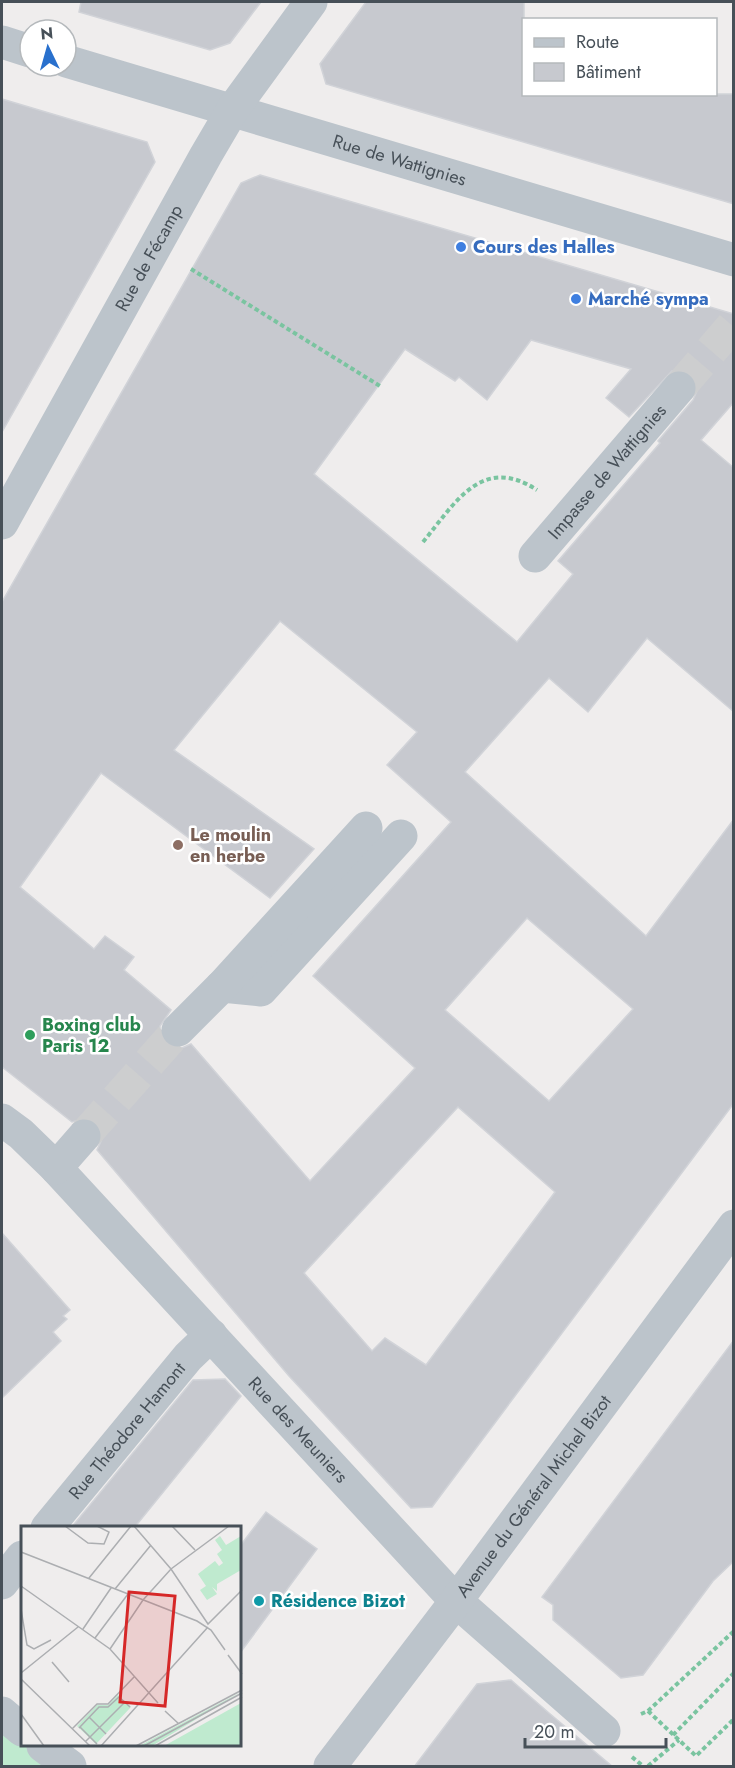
<svg xmlns="http://www.w3.org/2000/svg" width="735" height="1768" viewBox="0 0 735 1768" font-family="Jost,sans-serif">
	<style>
		.green { fill: #bfeacf }
		.building { fill: #c7c9cf; stroke: #d1d3d8; stroke-width: 1.5; fill-rule: evenodd }
		.lines { fill: none; stroke-linecap: round; stroke-linejoin: round }
		.minor-tunnel { stroke: #cdcecf; stroke-width: 33; stroke-dasharray: 33 16; stroke-linecap: butt }
		.path { stroke: #7ac4a0; stroke-width: 4; stroke-dasharray: 4.5 3; stroke-linecap: butt }
		.minor { stroke: #bcc4cb; stroke-width: 33 }
		.shop-dot { fill: #3f7fe0; stroke: #fff; stroke-width: 2 }
		.education-dot { fill: #8d6e63; stroke: #fff; stroke-width: 2 }
		.leisure-dot { fill: #2e9e5b; stroke: #fff; stroke-width: 2 }
		.culture-dot { fill: #0f9aa8; stroke: #fff; stroke-width: 2 }
		.labels { text-anchor: middle; stroke-width: 5; stroke-linejoin: round; paint-order: stroke }
		.street-label { font-size: 18px; fill: #475058; stroke: #fff }
		.shop-label { font-size: 18px; font-weight: bold; fill: #366cbe; stroke: #fff; text-anchor: start }
		.education-label { font-size: 18px; font-weight: bold; fill: #785e54; stroke: #fff; text-anchor: start }
		.leisure-label { font-size: 18px; font-weight: bold; fill: #27864d; stroke: #fff; text-anchor: start }
		.culture-label { font-size: 18px; font-weight: bold; fill: #0d838f; stroke: #fff; text-anchor: start }
		.inset-road { fill: none; stroke: #acaeb1; stroke-width: 1.5 }
		.view { fill: #d62828; fill-opacity: 0.15; stroke: #d62828; stroke-width: 3 }
		.inset-edge { fill: none; stroke: #475058; stroke-width: 3 }
	</style>
	<rect width="100%" height="100%" fill="#efeded"/>
	<polygon class="green" points="2,1700 22,1746 59,1746 86,1766 2,1766"/>
	<g class="building">
		<polygon points="81,2 261,2 230,43 210,50 79,12"/>
		<polygon points="366,2 524,2 524,94 734,94 734,204 326,84 320,64"/>
		<polygon points="2,99 147,142 155,162 2,432"/>
		<path d="M 260,175 L 734,314 L 734,402 L 701,440 L 734,468 L 734,712 L 647,638 L 588,712 L 549,678 L 465,772 L 646,936 L 734,819 L 734,1103 L 432,1507 L 411,1508 L 289,1376 L 97,1150 L 102,1139 L 101,1129 L 97,1122 L 87,1118 L 72,1122 L 2,1067 L 2,602 L 241,183 ZM 531,340 L 631,369 L 606,398 L 629,417 L 672,371 L 682,370 L 691,373 L 696,381 L 697,391 L 693,400 L 658,441 L 660,443 L 558,561 L 573,574 L 517,642 L 314,474 L 405,349 L 455,381 L 459,377 L 487,400 ZM 280,621 L 417,732 L 387,765 L 451,822 L 313,976 L 415,1068 L 310,1181 L 191,1044 L 182,1048 L 174,1048 L 164,1043 L 160,1035 L 160,1026 L 171,1010 L 124,970 L 134,957 L 105,936 L 94,949 L 20,887 L 101,773 L 270,898 L 314,849 L 174,750 ZM 527,918 L 633,1009 L 549,1101 L 445,1010 ZM 458,1107 L 555,1192 L 426,1365 L 385,1338 L 372,1351 L 304,1273 Z"/>
		<polygon points="2,1233 70,1310 63,1316 67,1319 53,1332 61,1341 2,1398"/>
		<polygon points="734,1340 734,1561 713,1581 643,1675 621,1678 553,1620 553,1605 542,1597"/>
		<polygon points="225,1379 241,1396 134,1528 71,1528 193,1380"/>
		<polygon points="266,1512 317,1549 240,1653 240,1546"/>
		<polygon points="511,1680 549,1713 613,1767 414,1767 477,1684"/>
	</g>
	<g class="lines">
		<g class="minor-tunnel">
			<polyline points="679,388 734,324"/>
			<polyline points="84,1136 178,1030"/>
		</g>
		<g class="path">
			<polyline points="191,269 380,386"/>
			<path d="M 423,542 C 455,503 482,454 537,490"/>
			<polyline points="648,1711 696,1756 734,1719"/>
			<polyline points="641,1714 648,1711 734,1631"/>
			<polyline points="673,1735 734,1673"/>
			<polyline points="632,1757 643,1766"/>
			<polyline points="648,1766 679,1740"/>
		</g>
		<g class="minor">
			<polyline points="2,42 30,51"/>
			<path id="s1" d="M 66,61 L 734,260"/>
			<path id="s2" d="M 2,523 L 206,155 L 233,109 L 311,2"/>
			<path id="s3" d="M 535,556 L 679,388"/>
			<polyline points="222,986 261,990 401,836"/>
			<polyline points="178,1030 222,986 366,828"/>
			<path id="s4" d="M 2,1120 L 21,1134 L 56,1168 L 456,1601 L 604,1731"/>
			<polyline points="56,1168 84,1136"/>
			<path id="s5" d="M 47,1528 L 188,1357 L 211,1335"/>
			<polyline points="2,1583 22,1557"/>
			<polyline points="2,1713 22,1730"/>
			<polyline points="43,1746 70,1766"/>
			<path id="s6" d="M 330,1766 L 456,1601 L 734,1226"/>
		</g>
	</g>
	<g class="shop-dot">
		<circle cx="461" cy="247" r="6"/>
		<circle cx="576" cy="299" r="6"/>
	</g>
	<circle class="education-dot" cx="178" cy="845" r="6"/>
	<circle class="leisure-dot" cx="30" cy="1035" r="6"/>
	<circle class="culture-dot" cx="259" cy="1601" r="6"/>
	<g class="labels">
		<g class="street-label">
			<text dy="6" stroke="none"><textPath href="#s1" startOffset="348">Rue de Wattignies</textPath></text>
			<text dy="6" stroke="none"><textPath href="#s2" startOffset="303">Rue de Fécamp</textPath></text>
			<text dy="6" stroke="none"><textPath href="#s3" startOffset="111">Impasse de Wattignies</textPath></text>
			<text dy="6" stroke="none"><textPath href="#s5" startOffset="126">Rue Théodore Hamont</textPath></text>
			<text dy="6" stroke="none"><textPath href="#s4" startOffset="429">Rue des Meuniers</textPath></text>
			<text dy="6" stroke="none"><textPath href="#s6" startOffset="338">Avenue du Général Michel Bizot</textPath></text>
		</g>
		<g class="shop-label">
			<text x="473" y="253">Cours des Halles</text>
			<text x="588" y="305">Marché sympa</text>
		</g>
		<g class="education-label">
			<text x="190" y="841">Le moulin<tspan x="190" dy="21">en herbe</tspan></text>
		</g>
		<g class="leisure-label">
			<text x="42" y="1031">Boxing club<tspan x="42" dy="21">Paris 12</tspan></text>
		</g>
		<g class="culture-label">
			<text x="271" y="1607">Résidence Bizot</text>
		</g>
	</g>
	<g transform="translate(21 1526)">
		<rect width="220" height="220" fill="#efeded"/>
		<path d="M 199,10 L 205,19 L 220,10 L 220,44 L 196,58 L 196,65 L 191,61 L 196,68 L 186,74 L 179,64 L 185,60 L 177,48 L 194,35 L 198,40 L 202,37 L 196,28 L 201,24 L 194,14 ZM 220,166 L 131,220 L 120,219 ZM 97,169 L 110,181 L 75,218 L 56,200 L 76,179 L 87,179 ZM 220,177 L 220,220 L 143,220 Z" fill="#bfeacf"/>
		<path class="inset-road" d="M 44,0 L 67,17 L 83,18 L 88,6 L 76,0M 113,0 L 150,43 L 187,98 L 221,64M 151,0 L 174,24M 0,26 L 176,95 L 190,104 L 204,124M 68,52 L 110,0M 0,60 L 89,123 L 137,177M 94,63 L 130,19M 0,83 L 6,119 L 13,123 L 30,114M 62,103 L 90,62M 74,112 L 107,68M 89,123 L 122,74 L 150,43 L 208,0M 207,129 L 221,148M 31,136 L 48,156M 0,147 L 57,101M 0,153 L 69,220M 144,185 L 158,198M 0,188 L 23,220M 68,191 L 85,208M 59,201 L 76,218M 58,202 L 78,181 L 87,181 L 98,171 L 109,181M 51,203 L 76,178 L 87,178 L 114,150M 64,216 L 104,176M 80,220 L 187,101M 115,220 L 221,164M 123,220 L 221,167M 134,220 L 221,171"/>
		<path class="view" d="M 108,66 L 154,70 L 144,180 L 99,176 Z"/>
		<rect width="220" height="220" class="inset-edge"/>
	</g>
	<rect width="735" height="1768" fill="none" stroke="#475058" stroke-width="6"/>
	<rect x="522" y="18" width="195" height="78" fill="#ffffff" stroke="#b5b9bc" stroke-width="1.5"/>
	<rect x="534" y="38" width="30" height="9" fill="#bcc4cb" stroke="#b5b9bc" stroke-width="1.5"/>
	<text x="576" y="48" font-size="18" fill="#475058">Route</text>
	<rect x="534" y="63" width="30" height="18" fill="#c7c9cf" stroke="#b5b9bc" stroke-width="1.5"/>
	<text x="576" y="78" font-size="18" fill="#475058">Bâtiment</text>
	<g transform="translate(48 48) rotate(355)"><circle r="28" fill="#ffffff" stroke="#b5b9bc" stroke-width="1.5"/>
	<path d="M0-4.5L10 22L0 15L-10 22Z" fill="#2970cd"/>
	<text y="-9" font-size="16" font-weight="bold" text-anchor="middle" fill="#475058">N</text>
	</g>
	<path d="M525 1738v9h141v-9" fill="none" stroke="#475058" stroke-width="3"/>
	<text x="534" y="1738" font-size="18" fill="#475058" stroke="#ffffff" stroke-width="4.5" paint-order="stroke">20 m</text>
</svg>
